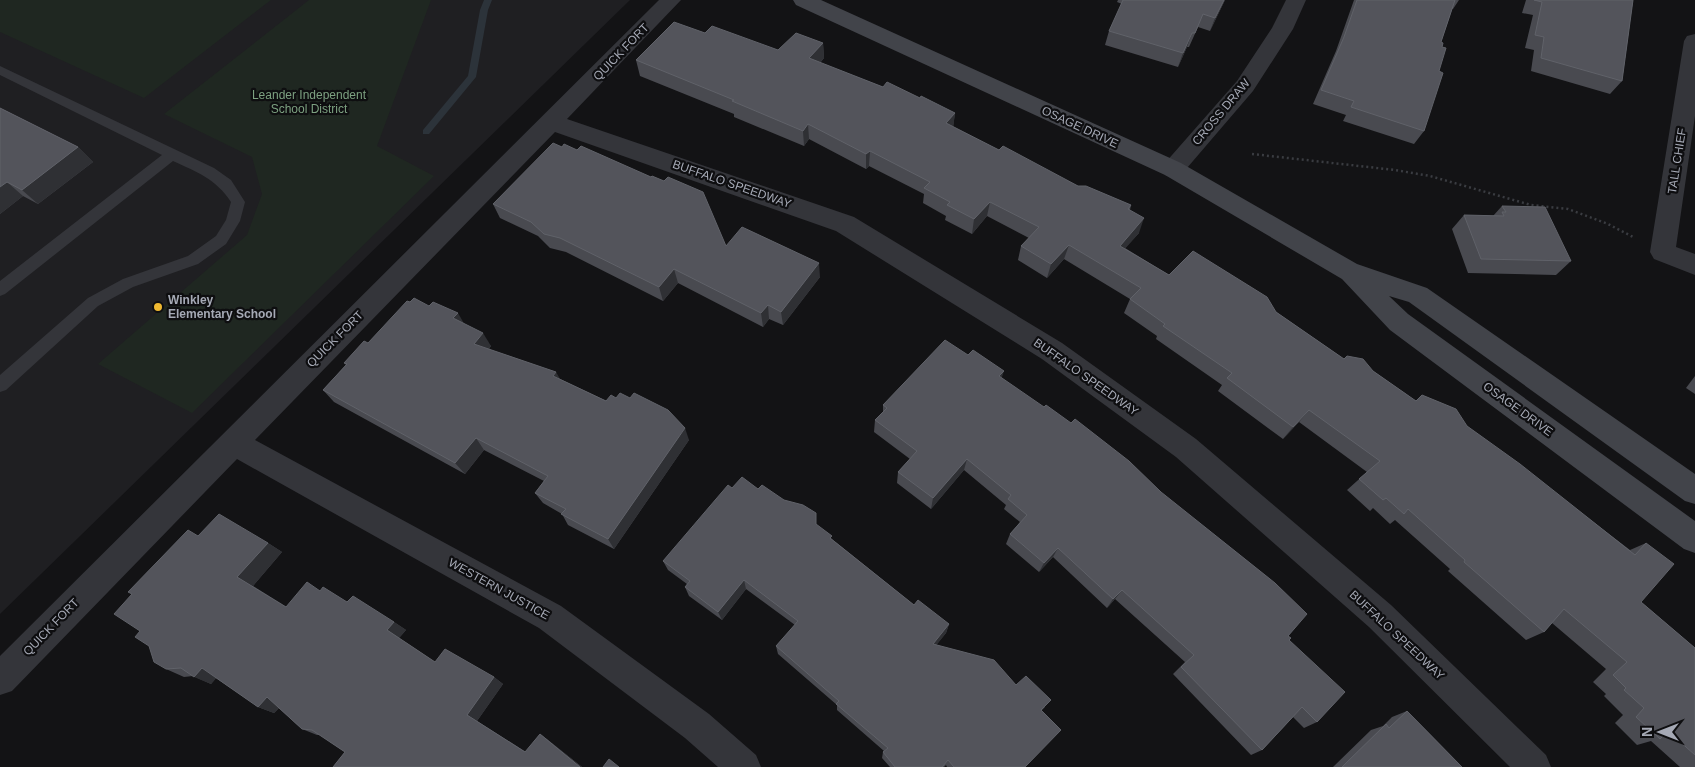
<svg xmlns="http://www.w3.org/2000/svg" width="1695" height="767" viewBox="0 0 1695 767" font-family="Arial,sans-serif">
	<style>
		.built { fill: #1f1f22 }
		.green { fill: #1f2721 }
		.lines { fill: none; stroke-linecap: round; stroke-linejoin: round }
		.stream { fill: #2c333a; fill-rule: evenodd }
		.path { stroke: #3a3c41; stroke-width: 2.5; stroke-dasharray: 2 3; stroke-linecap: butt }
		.lane { fill: #34353a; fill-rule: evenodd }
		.street { fill: #34353a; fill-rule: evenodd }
		.secondary { fill: #42444a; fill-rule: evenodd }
		.wall { fill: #494a50 }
		.shaded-wall { fill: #2f3034 }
		.building { fill: #53545b; stroke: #606269 }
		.poi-dot { fill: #efb831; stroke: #0e0e10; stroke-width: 2 }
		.labels { text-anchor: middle; stroke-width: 4.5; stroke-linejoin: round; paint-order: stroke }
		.street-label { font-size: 12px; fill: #a5a9b5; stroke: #0e0e10 }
		.park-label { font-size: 12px; fill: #7ca080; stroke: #0e0e10 }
		.poi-label { font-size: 12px; font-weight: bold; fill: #a5a9b5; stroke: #0e0e10; text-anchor: start }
	</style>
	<rect width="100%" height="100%" fill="#131315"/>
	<polygon class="built" points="0,0 630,0 0,614"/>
	<g class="green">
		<polygon points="0,0 271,0 144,98 0,32"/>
		<polygon points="309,0 431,0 377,146 434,176 192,413 98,364 247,235 262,194 252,157 164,114"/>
	</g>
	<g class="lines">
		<polygon class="stream" points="484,0 492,0 488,10 476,77 429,134 423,134 423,130 468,76 480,10"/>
		<polyline class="path" points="1252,154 1395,170 1430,176 1531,205 1568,209 1608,224 1635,238"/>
		<path class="lane" d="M 0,66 L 214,168 L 231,180 L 245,202 L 240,221 L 226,244 L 198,264 L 133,287 L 98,306 L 6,390 L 0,392 L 0,375 L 88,298 L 123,279 L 188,256 L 216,236 L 226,220 L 231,202 C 216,179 197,172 173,161 L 5,294 L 0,296 L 0,281 L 162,155 L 0,75 Z"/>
		<g class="street">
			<polygon points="659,0 681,0 567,119 854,217 1062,343 1196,439 1391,605 1546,755 1551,767 1510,767 1369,627 1176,457 1042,359 836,231 555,132 255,440 561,606 709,714 756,755 761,767 718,767 685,738 539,628 237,459 12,691 0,695 0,656"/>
			<polygon points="1286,0 1306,0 1293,29 1253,91 1181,175 1173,178 1165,175 1161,169 1165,163 1237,81 1272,28"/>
			<polygon points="1695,34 1695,116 1676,247 1695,254 1695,275 1654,259 1650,252 1684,41 1687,36"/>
		</g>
		<polygon class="secondary" points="793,0 821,0 1181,163 1357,264 1427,288 1695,474 1695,504 1685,501 1409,302 1389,296 1408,314 1695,521 1695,553 1684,549 1390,330 1342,279 1165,175 796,5"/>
	</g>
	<g class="wall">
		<polygon points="1118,0 1225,0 1210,31 1198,27 1189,47 1187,47 1178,67 1105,45 1109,31 1122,4 1117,2"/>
		<polygon points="1354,0 1459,0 1453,9 1452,9 1441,42 1442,47 1439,71 1424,131 1414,144 1343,121 1346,115 1313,104 1336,51"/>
		<polygon points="1526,0 1633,0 1622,81 1610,94 1531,71 1534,50 1525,48 1533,15 1522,13"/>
		<polygon points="705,33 778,50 823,43 824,58 820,63 883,87 920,98 955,113 953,127 999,150 1078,186 1131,205 1130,210 1139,233 1125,248 1169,275 1276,312 1344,359 1373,371 1416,401 1467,426 1630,550 1646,543 1641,602 1695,648 1695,767 1680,767 1651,741 1637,745 1615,723 1623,715 1604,696 1606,694 1593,682 1606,669 1552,623 1544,632 1526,640 1448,571 1450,569 1395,520 1390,524 1373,508 1370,511 1347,490 1367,472 1299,422 1283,439 1218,391 1222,385 1156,339 1157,336 1124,313 1130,299 1064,259 1047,278 1018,260 1021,246 1029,238 987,216 972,234 945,220 946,216 923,203 924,194 869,166 866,169 809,139 804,146 734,117 734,114 640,76 636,60"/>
		<polygon points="0,108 78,147 93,162 38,204 23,196 0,214"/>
		<polygon points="493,204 726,246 820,277 783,325 769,319 763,327 678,283 663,301 566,252 550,248 538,236 500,218"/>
		<polygon points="1502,206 1571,261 1556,275 1468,273 1452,229 1464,215 1493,216"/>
		<polygon points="410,302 464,324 491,346 489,349 560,379 689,440 614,549 568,525 562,514 543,503 535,493 544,481 484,450 465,474 334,402 323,390 346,365 344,363 368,343"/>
		<polygon points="1695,376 1695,394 1686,388"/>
		<polygon points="1002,378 1288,636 1317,722 1304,728 1293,717 1262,750 1251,755 1173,674 1185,662 1115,599 1107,608 1053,557 1039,572 1006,544 1010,534 1020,522 1004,509 1006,505 964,470 931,509 897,483 898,472 910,459 874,432 875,420 883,413 883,405"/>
		<polygon points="732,488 758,489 816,525 833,540 914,605 949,624 946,633 936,645 1016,685 1045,707 1042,710 1025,767 947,767 946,765 944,767 890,767 882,758 883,752 884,751 837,710 837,705 778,654 776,646 795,625 746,589 722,620 689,596 685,587 687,584 668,570 663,561"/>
		<polygon points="198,536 268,543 282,552 253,586 286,607 320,591 394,622 406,630 399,638 435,662 494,677 503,684 477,721 526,752 540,734 548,740 582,767 333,767 345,752 320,735 317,735 302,729 279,708 274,713 258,707 216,678 211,684 193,676 184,677 166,669 149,646 140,631"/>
		<polygon points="1407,711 1462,767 1333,767 1371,730 1383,726 1392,717"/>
	</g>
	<g class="shaded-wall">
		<polygon points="1224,0 1225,0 1210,31 1215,18"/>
		<polygon points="1192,33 1187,47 1178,67 1183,53"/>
		<polygon points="823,43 824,58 810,74 809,58"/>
		<polygon points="955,113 953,129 946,123"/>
		<polygon points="808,124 809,139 804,146 803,131"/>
		<polygon points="78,147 93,162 38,204 22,190"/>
		<polygon points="870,151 869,166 866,169 866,154"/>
		<polygon points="7,182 23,196 0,214 0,187"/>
		<polygon points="990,202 987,216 972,234 974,219"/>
		<polygon points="1144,218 1139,233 1115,260 1120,246"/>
		<polygon points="1069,245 1064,259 1047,278 1051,264"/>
		<polygon points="819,263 820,277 783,325 781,312"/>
		<polygon points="674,269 678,283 663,301 659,287"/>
		<polygon points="768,305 769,319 763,327 761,313"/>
		<polygon points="458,313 466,327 453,318"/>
		<polygon points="483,333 491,346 482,357 474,344"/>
		<polygon points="1004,371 1000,383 999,376"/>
		<polygon points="556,372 563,384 553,376"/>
		<polygon points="1309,410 1299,422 1283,439 1293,427"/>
		<polygon points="685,428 689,440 614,549 608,539"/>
		<polygon points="476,438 484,450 465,474 455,463"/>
		<polygon points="967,459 964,470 931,509 933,498"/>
		<polygon points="268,543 282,552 253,586 300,615 237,577"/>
		<polygon points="1058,548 1053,557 1039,572 1044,563"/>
		<polygon points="744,580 746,589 722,620 718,612"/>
		<polygon points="1122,590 1115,599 1107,608 1113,599"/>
		<polygon points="394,622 406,630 399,638 387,630"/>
		<polygon points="949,624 946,633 931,652 933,644"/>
		<polygon points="202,668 219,675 211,684 194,677"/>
		<polygon points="494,677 503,684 477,721 467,715"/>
		<polygon points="267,697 282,704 274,713 258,707"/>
		<polygon points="540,734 548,740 582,767 580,767"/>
	</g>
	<g class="building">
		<polygon points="1123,0 1224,0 1215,18 1203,14 1195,33 1192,33 1183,53 1109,31"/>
		<polygon points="1357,0 1455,0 1441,42 1443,43 1442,47 1446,48 1439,71 1443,73 1424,131 1351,107 1354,101 1321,90 1344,37"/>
		<polygon points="1534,0 1633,0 1622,81 1541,58 1544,37 1535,35 1542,2"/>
		<polygon points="674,22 705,33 712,26 778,50 796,33 823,43 809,58 883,87 887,82 920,98 921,96 955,113 946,123 999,150 1003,146 1078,186 1086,186 1131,205 1128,209 1144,218 1120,246 1169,275 1193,251 1267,297 1276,312 1344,359 1347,356 1363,359 1373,371 1416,401 1422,395 1456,409 1467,426 1520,464 1635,555 1646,543 1674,564 1641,602 1695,648 1695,755 1668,731 1660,739 1636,717 1644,708 1624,690 1626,688 1613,675 1627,662 1564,609 1544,632 1464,562 1465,560 1408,509 1404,514 1386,498 1383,500 1359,479 1380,461 1309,410 1293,427 1227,378 1232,373 1163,326 1165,324 1130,299 1141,288 1069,245 1051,264 1021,246 1039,227 990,202 974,219 947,205 950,202 924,188 930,182 870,151 866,154 808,124 803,131 732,101 734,100 636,60"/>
		<polygon points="0,108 78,147 22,190 7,182 0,187"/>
		<polygon points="553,143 562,147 564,144 577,150 581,146 651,177 652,176 664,181 668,177 703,192 726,246 742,227 819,263 781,312 768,305 761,313 674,269 659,287 560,238 544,234 531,222 493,204"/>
		<polygon points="1502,206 1545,207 1571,261 1481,259 1464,215 1504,216 1502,212 1506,212"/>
		<polygon points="414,298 429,306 433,302 458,313 453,318 483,333 474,344 556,372 553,376 606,401 611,395 616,398 620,393 630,398 634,393 668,410 685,428 608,539 561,514 566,509 535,493 548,476 476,438 455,463 323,390 347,364 344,363 364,341 368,343 407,301 410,302"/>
		<polygon points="945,340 968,355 973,350 1004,371 999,376 1044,407 1046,405 1071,423 1075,419 1129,461 1161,492 1275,583 1307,614 1288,636 1291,638 1289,640 1345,692 1317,722 1302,707 1262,750 1181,667 1194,655 1122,590 1113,599 1058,548 1044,563 1010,534 1027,515 1008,499 1011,495 967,459 933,498 898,472 917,451 875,420 887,408 883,405"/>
		<polygon points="742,477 758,489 762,485 784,500 803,505 816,513 816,524 832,536 830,538 914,605 918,600 949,624 933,644 994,660 1016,685 1026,676 1051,700 1041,710 1061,730 1025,767 954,767 948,760 942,767 895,767 883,752 888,748 836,704 839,701 776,646 798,621 744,580 718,612 685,587 690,581 663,561 728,485 732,488"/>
		<polygon points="219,514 268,543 237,577 286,607 307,582 320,591 323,587 347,602 353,596 394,622 387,630 435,662 445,649 494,677 467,715 525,752 540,734 580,767 333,767 345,752 312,730 302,729 267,697 258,707 202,668 194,677 181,668 166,669 154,662 149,646 135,637 140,631 114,614 132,594 128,592 188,530 198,536"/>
		<polygon points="1407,711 1462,767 1342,767 1386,724 1389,728"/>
		<polygon points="609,759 619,767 603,767"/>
	</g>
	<circle class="poi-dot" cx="158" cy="307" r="5"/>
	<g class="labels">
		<g class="street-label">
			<text transform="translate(621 52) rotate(-46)" y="4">QUICK FORT</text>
			<text transform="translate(1221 112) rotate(-50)" y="4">CROSS DRAW</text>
			<text transform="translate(1080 127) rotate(25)" y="4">OSAGE DRIVE</text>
			<text transform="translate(1677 161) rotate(-81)" y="4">TALL CHIEF</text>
			<text transform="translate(732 184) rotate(19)" y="4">BUFFALO SPEEDWAY</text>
			<text transform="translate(335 339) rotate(-45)" y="4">QUICK FORT</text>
			<text transform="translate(1086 377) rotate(35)" y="4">BUFFALO SPEEDWAY</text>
			<text transform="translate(1518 409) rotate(36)" y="4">OSAGE DRIVE</text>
			<text transform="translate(499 589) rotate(29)" y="4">WESTERN JUSTICE</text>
			<text transform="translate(51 627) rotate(-46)" y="4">QUICK FORT</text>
			<text transform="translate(1397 635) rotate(43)" y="4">BUFFALO SPEEDWAY</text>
		</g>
		<g class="park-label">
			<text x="309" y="99">Leander Independent<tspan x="309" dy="14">School District</tspan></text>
		</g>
		<g class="poi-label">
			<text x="168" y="304">Winkley<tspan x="168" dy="14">Elementary School</tspan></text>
		</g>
	</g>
	<g transform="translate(1660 732) rotate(270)" stroke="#0e0e10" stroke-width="4" paint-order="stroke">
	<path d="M0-4L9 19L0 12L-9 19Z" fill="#a5a9b5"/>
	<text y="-8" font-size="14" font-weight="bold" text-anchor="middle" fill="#a5a9b5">N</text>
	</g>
</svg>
